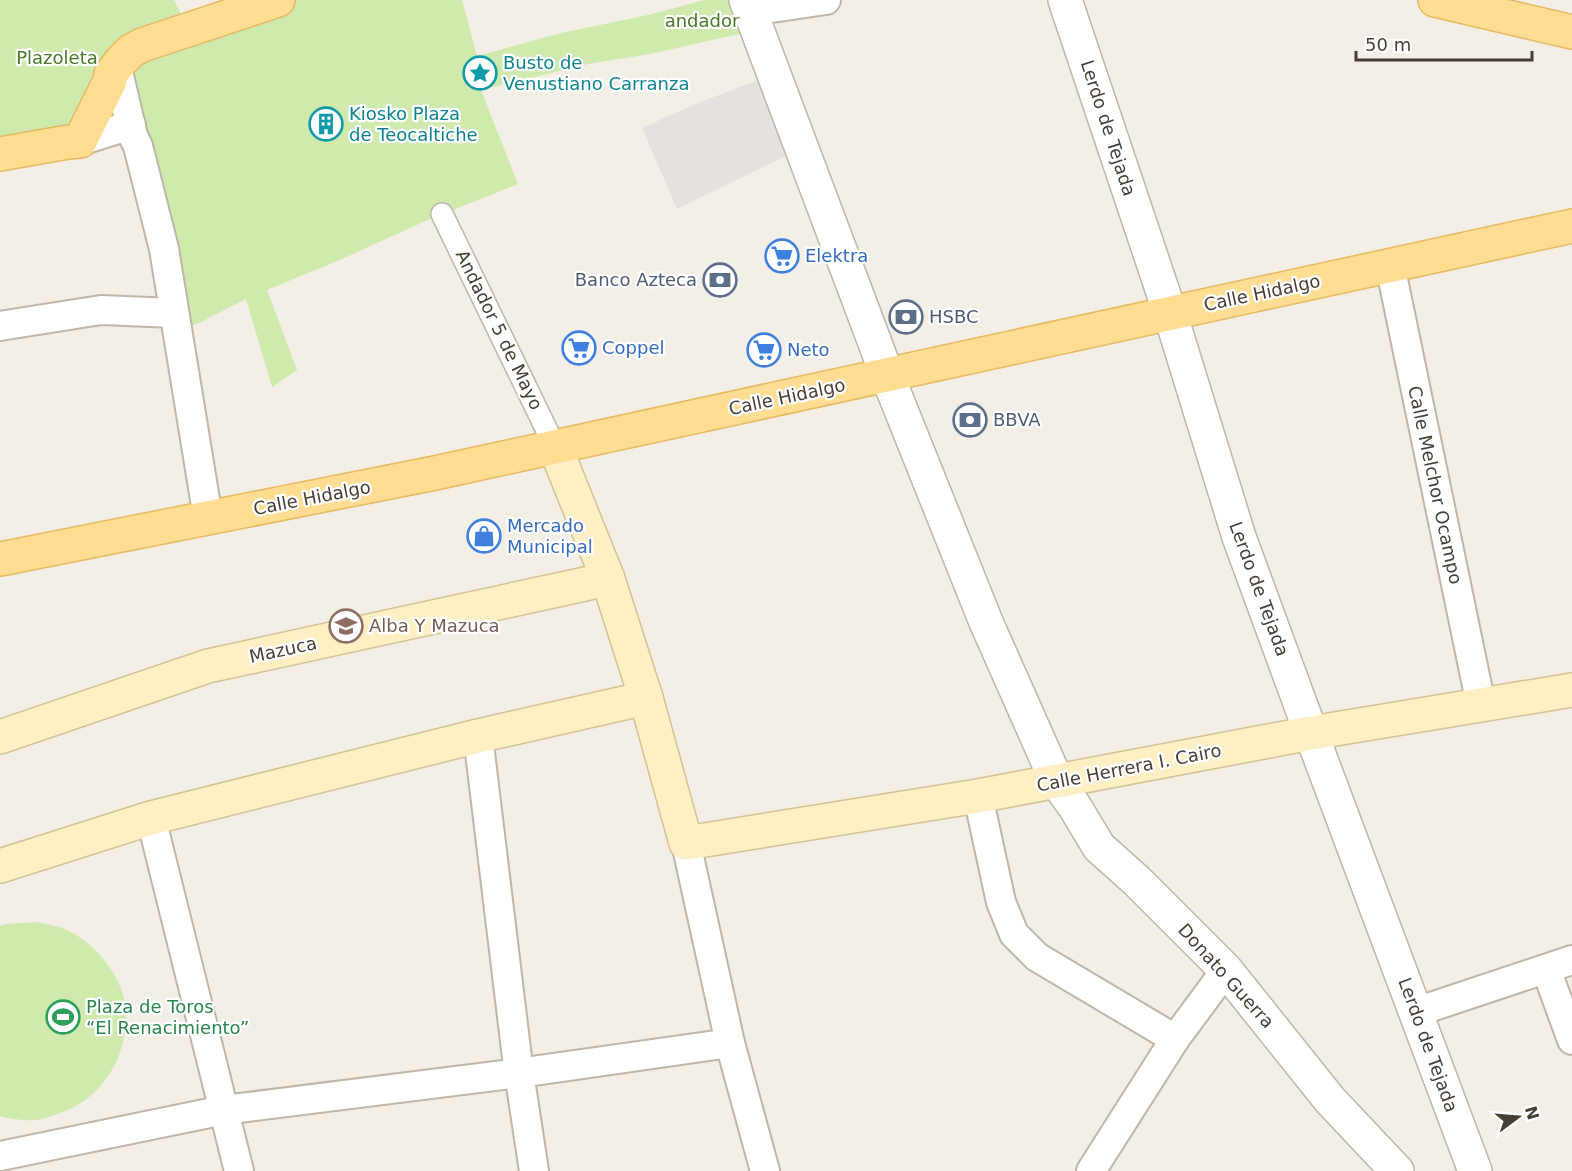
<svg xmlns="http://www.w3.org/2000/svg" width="1572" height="1171" viewBox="0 0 1572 1171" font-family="'DejaVu Sans',sans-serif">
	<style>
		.green { fill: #d0e9ad }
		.parking { fill: #e4e1de }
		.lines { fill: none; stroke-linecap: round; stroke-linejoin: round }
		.pedestrian-casing { stroke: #bfb6a8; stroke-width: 24 }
		.minor-casing { stroke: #bfb6a8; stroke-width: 32 }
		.tertiary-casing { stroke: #bfb6a8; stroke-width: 36 }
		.secondary-casing { stroke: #d5c294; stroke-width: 36 }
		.primary-casing { stroke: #e6ba61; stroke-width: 36 }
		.pedestrian { stroke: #fff; stroke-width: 21 }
		.minor { stroke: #fff; stroke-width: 28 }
		.tertiary { stroke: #fff; stroke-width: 33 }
		.secondary { stroke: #ffefc4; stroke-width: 33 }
		.primary { stroke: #ffdd93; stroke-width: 33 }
		.labels { text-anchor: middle; stroke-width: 4.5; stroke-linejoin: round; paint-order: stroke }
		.park-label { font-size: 18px; fill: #497927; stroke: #fff }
		.culture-label { font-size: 18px; fill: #0d838f; stroke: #fff; text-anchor: start }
		.street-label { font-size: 18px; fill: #463f35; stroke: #fff }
		.shop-label { font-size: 18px; fill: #366cbe; stroke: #fff; text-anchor: start }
		.service-label { font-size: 18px; fill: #4e5e75; stroke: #fff; text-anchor: start }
		.education-label { font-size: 18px; fill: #785e54; stroke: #fff; text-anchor: start }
		.leisure-label { font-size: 18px; fill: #27864d; stroke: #fff; text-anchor: start }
	</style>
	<rect width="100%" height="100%" fill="#f3efe6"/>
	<g class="green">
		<polygon points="0,0 174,0 182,16 278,0 462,0 477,56 561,33 648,15 704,0 747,0 757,30 650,54 588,64 481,90 518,184 453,210 563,445 543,450 432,218 342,259 267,290 297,370 272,387 246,299 201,322 177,331 133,136 0,154"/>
		<path d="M 36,922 C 46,924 58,926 67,930 C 94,942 120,974 125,1003 C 132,1052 103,1102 54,1115 C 48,1117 42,1120 36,1120 C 26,1121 10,1119 0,1116 L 0,926 L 5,924 Z"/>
	</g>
	<polygon class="parking" points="766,77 794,152 677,209 642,128 693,105"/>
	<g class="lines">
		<defs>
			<polyline id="pedestrian" points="442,214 555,447"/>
			<g id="minor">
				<polyline points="750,11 826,0"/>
				<polyline points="117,67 133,136 138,146 164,249 208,518"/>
				<polyline points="80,141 131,125"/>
				<polyline points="1390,265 1481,705"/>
				<polyline points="0,326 101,310 174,313"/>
				<polyline points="478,736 518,1066 534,1171"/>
				<polyline points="978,796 1001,902 1014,934 1037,957 1175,1039"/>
				<polyline points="151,818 239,1171"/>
				<polyline points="686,843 730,1043 765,1171"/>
				<polyline points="1546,969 1572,1040"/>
				<polyline points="1416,1012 1572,960"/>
				<polyline points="0,1156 224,1110 519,1073 730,1043"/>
				<polyline points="1091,1171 1175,1039 1226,970"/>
			</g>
			<g id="tertiary">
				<polyline points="746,0 887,375 986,622 1057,782 1075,807 1099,847 1137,881 1226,970 1330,1100 1397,1171"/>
				<polyline points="1065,0 1170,313 1239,537 1311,733 1475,1171"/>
			</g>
			<g id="secondary">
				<polyline points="555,447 608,579 646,698 686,843 978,796 1311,733 1572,690"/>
				<polyline points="0,737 208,666 608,579"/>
				<polyline points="0,866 151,818 478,736 646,698"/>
			</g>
			<g id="primary">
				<polyline points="1435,0 1572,32"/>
				<polyline points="0,154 68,142 80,141 110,81 111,74 121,61 131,51 142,45 278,0"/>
				<polyline points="0,559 435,473 1572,226"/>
			</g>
		</defs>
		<use href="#pedestrian" class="pedestrian-casing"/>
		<use href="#minor" class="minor-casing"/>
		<use href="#tertiary" class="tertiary-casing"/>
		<use href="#secondary" class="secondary-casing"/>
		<use href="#primary" class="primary-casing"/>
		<use href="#pedestrian" class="pedestrian"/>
		<use href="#minor" class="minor"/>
		<use href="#tertiary" class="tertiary"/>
		<use href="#secondary" class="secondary"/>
		<use href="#primary" class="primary"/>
	</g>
	<defs>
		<symbol id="sight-ring" viewBox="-11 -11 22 22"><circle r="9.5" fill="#fff" stroke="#0f9aa8" stroke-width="1.5"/><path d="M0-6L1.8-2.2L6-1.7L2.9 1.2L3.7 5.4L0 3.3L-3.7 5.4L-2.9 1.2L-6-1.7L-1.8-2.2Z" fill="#0f9aa8"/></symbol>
		<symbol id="building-ring" viewBox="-11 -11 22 22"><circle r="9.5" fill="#fff" stroke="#0f9aa8" stroke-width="1.5"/><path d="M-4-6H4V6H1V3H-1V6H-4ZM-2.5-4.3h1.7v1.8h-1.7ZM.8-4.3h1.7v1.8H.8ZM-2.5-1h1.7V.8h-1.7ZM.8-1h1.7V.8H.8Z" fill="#0f9aa8"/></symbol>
		<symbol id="supermarket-ring" viewBox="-11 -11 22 22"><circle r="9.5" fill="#fff" stroke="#3f7fe0" stroke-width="1.5"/><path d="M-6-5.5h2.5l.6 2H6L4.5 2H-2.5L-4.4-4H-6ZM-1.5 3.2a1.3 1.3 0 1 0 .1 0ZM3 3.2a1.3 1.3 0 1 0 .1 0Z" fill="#3f7fe0"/></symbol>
		<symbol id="bank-ring" viewBox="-11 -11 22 22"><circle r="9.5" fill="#fff" stroke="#5c6f8a" stroke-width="1.5"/><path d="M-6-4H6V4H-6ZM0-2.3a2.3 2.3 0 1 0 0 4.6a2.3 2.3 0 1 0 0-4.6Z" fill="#5c6f8a"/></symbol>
		<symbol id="shop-ring" viewBox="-11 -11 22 22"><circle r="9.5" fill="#fff" stroke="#3f7fe0" stroke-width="1.5"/><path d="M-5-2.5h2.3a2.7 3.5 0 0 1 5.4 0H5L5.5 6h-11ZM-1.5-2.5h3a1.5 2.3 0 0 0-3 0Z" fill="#3f7fe0"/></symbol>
		<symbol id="school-ring" viewBox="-11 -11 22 22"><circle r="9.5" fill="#fff" stroke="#8d6e63" stroke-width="1.5"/><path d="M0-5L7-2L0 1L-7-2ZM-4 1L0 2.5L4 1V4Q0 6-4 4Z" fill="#8d6e63"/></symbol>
		<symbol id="stadium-ring" viewBox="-11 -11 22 22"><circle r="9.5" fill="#fff" stroke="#2e9e5b" stroke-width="1.5"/><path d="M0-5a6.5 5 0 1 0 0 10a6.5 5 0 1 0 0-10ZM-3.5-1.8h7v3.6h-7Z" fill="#2e9e5b"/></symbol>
	</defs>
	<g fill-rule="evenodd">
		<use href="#sight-ring" x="461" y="54" width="38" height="38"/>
		<use href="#building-ring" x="307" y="105" width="38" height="38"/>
		<use href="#supermarket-ring" x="763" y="237" width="38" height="38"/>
		<use href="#bank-ring" x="701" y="261" width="38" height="38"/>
		<use href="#bank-ring" x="887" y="298" width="38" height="38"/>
		<use href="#supermarket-ring" x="560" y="329" width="38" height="38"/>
		<use href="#supermarket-ring" x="745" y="331" width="38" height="38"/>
		<use href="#bank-ring" x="951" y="401" width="38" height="38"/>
		<use href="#shop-ring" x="465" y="517" width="38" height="38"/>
		<use href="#school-ring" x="327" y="607" width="38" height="38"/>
		<use href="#stadium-ring" x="44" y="998" width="38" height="38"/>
	</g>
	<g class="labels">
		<g class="park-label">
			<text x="702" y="27">andador</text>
			<text x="57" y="64">Plazoleta</text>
		</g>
		<g class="culture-label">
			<text x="503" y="69">Busto de<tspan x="503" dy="21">Venustiano Carranza</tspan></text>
			<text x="349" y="120">Kiosko Plaza<tspan x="349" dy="21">de Teocaltiche</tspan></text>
		</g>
		<g class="street-label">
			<text transform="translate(1108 128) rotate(72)" y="6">Lerdo de Tejada</text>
			<text transform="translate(1262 293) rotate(-12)" y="6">Calle Hidalgo</text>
			<text transform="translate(499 330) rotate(64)" y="6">Andador 5 de Mayo</text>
			<text transform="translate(787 397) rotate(-12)" y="6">Calle Hidalgo</text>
			<text transform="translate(1435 485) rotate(78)" y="6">Calle Melchor Ocampo</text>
			<text transform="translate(312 498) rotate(-11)" y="6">Calle Hidalgo</text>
			<text transform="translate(1259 589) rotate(70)" y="6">Lerdo de Tejada</text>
			<text transform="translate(283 650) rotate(-12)" y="6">Mazuca</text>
			<text transform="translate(1129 768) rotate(-11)" y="6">Calle Herrera I. Cairo</text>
			<text transform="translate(1226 976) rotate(48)" y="6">Donato Guerra</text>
			<text transform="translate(1428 1045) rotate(70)" y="6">Lerdo de Tejada</text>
		</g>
		<g class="shop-label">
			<text x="805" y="262">Elektra</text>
			<text x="602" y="354">Coppel</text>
			<text x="787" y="356">Neto</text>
			<text x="507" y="532">Mercado<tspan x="507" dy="21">Municipal</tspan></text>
		</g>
		<g class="service-label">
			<text x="697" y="286" text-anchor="end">Banco Azteca</text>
			<text x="929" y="323">HSBC</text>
			<text x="993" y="426">BBVA</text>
		</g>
		<g class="education-label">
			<text x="369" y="632">Alba Y Mazuca</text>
		</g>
		<g class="leisure-label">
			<text x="86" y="1013">Plaza de Toros<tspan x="86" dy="21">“El Renacimiento”</tspan></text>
		</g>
	</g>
	<g transform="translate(1518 1117) rotate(74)" stroke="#ffffff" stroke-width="4.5" paint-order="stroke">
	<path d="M0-4.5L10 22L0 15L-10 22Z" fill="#463f35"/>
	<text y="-9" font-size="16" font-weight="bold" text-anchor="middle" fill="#463f35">N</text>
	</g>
	<path d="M1356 51v9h176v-9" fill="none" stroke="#463f35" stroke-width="3"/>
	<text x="1365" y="51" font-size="18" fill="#463f35" stroke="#ffffff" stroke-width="4.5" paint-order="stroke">50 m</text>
</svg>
